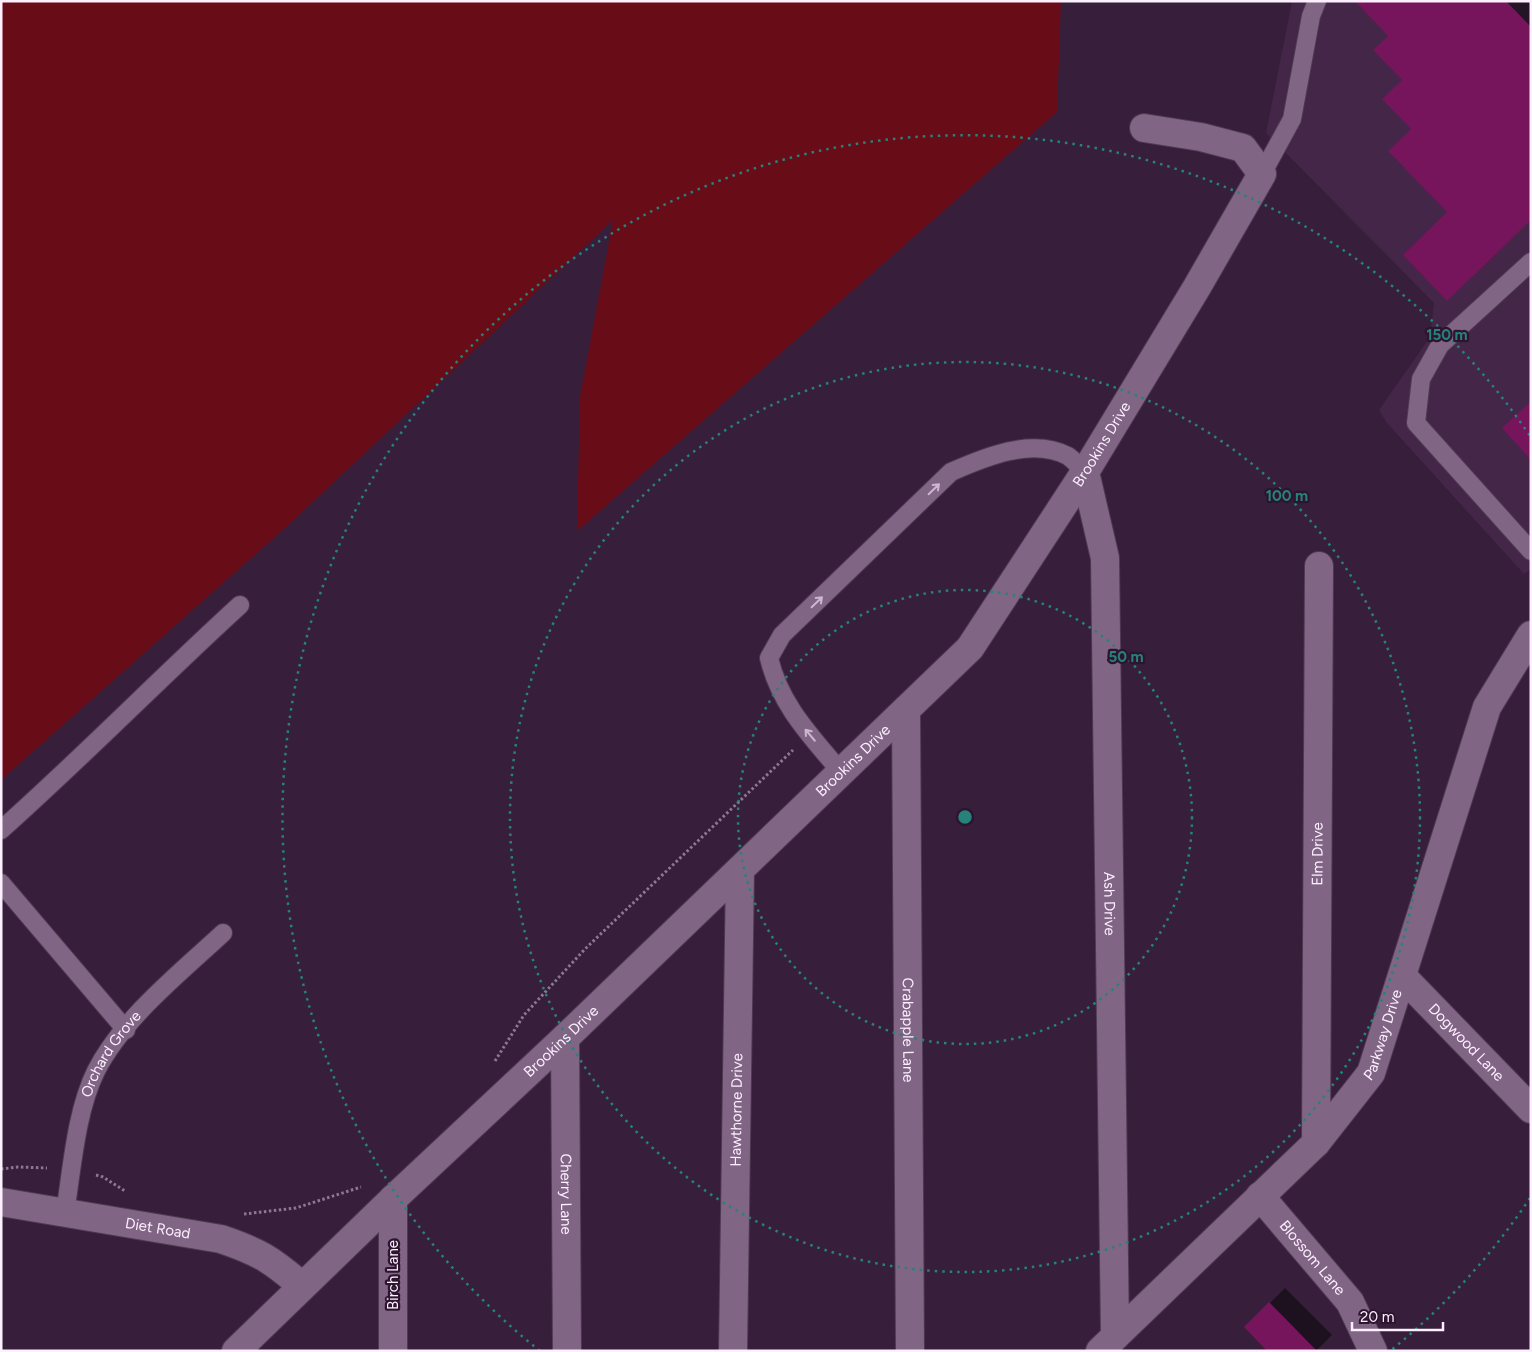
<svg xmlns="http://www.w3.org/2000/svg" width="1532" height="1352" viewBox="0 0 1532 1352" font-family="Figtree,sans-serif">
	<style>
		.built { fill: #432648 }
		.green { fill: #680d17 }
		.shadow { fill: #0007 }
		.building { fill: #77155c }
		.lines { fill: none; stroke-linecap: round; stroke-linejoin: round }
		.lane-casing { stroke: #4f3a52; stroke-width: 20 }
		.street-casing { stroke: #4f3a52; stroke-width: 30 }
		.path { stroke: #8c788f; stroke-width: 3; stroke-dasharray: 2.5 2.5; stroke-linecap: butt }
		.lane { stroke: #816585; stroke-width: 18 }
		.street { stroke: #816585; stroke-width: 28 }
		.oneway { stroke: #cbb8ce }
		.ring { fill: none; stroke: #27827c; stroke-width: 2.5; stroke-dasharray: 2.5 5 }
		.labels { text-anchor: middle; stroke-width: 4.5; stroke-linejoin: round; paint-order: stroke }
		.street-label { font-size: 15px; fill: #fceffe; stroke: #2d1530 }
		.centre { fill: #27827c; stroke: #2d1530; stroke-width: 2.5 }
		.ring-label { font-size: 15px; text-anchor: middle; font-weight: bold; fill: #27827c; stroke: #2d1530; stroke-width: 4.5; stroke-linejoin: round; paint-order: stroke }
	</style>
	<rect width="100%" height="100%" fill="#371e3b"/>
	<polygon class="built" points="1292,1 1531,1 1531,569 1524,574 1386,422 1379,410 1430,337 1434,303 1266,133"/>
	<polygon class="green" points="1,1 1061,1 1057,112 577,531 580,397 613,220 285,528 1,780"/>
	<g class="shadow">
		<polygon points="1356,1 1531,1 1531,219 1448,212 1412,128 1403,79 1389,36"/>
		<polygon points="1285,1288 1332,1335 1316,1351 1246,1327"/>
	</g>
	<g class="building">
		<polygon points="1355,1 1506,1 1531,27 1531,220 1447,301 1403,255 1447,212 1388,151 1411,129 1382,99 1402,80 1373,50 1388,36"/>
		<polygon points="1531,401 1531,460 1502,428"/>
		<polygon points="1269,1302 1317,1351 1267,1351 1244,1327"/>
	</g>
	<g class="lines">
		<defs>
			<g id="lane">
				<polyline points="1262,174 1292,119 1311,16 1317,1"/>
				<polyline points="1531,262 1440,345 1421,379 1416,423 1531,551"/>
				<path d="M 841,772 C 811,736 780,705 769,658 L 782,635 L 951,472 C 985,457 1032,437 1068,456 C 1074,460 1080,468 1085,472"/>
				<path d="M 1,830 C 83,757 159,679 240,605"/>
				<polyline points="1,883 126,1030"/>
				<path id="s1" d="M 65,1213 C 72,1169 76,1111 96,1071 C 123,1018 180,973 223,933"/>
			</g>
			<g id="street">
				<path id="s2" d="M 1085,472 L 1105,558 L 1115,1336"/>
				<path id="s3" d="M 906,710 L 910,1351"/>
				<path id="s4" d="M 1403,977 L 1531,1109"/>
				<path id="s5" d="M 565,1038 L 567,1351"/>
				<path id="s6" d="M 1316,1143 L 1319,566"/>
				<path id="s7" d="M 1260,1196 L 1350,1302 L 1373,1351"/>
				<polyline points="393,1199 393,1351"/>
				<path id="s8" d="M 1,1202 L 221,1239 C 259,1252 271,1259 302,1286"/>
				<path id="s9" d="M 236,1351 L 393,1199 L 565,1038 L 970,648 L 1085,472 L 1197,287 L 1262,174 L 1243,148 L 1201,137 L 1144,128"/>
				<path id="s10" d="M 733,1351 L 740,870"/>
				<path id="s11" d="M 1100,1351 L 1316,1143 L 1371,1073 L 1487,707 L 1531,635"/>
			</g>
		</defs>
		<use href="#lane" class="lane-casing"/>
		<use href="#street" class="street-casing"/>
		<g class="path">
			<polyline points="495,1061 524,1015 585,949 793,750"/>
			<polyline points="1,1169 18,1167 47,1168"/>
			<polyline points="96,1175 103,1177 125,1191"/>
			<polyline points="244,1214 296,1208 361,1187"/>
		</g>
		<use href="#lane" class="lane"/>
		<use href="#street" class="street"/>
	</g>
	<defs><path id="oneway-shaft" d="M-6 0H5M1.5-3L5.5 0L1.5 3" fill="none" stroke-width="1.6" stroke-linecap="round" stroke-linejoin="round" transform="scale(1.25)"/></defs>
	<g class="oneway">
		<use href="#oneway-shaft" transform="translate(934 489) rotate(-44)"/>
		<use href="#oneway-shaft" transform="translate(817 602) rotate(-44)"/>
		<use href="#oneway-shaft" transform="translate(810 735) rotate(-130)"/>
	</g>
	<g class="ring">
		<circle cx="965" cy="817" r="227"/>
		<circle cx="965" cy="817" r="455"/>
		<path d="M1530 1198A682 682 0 0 1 1390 1351M540 1351A682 682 0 1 1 1530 436"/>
	</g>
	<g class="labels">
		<g class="street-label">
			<text dy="5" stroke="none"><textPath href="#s9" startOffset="1259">Brookins Drive</textPath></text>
			<text dy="5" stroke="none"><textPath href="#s9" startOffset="854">Brookins Drive</textPath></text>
			<text dy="5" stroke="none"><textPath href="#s6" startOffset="289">Elm Drive</textPath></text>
			<text dy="5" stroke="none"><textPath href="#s2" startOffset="434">Ash Drive</textPath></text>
			<text dy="5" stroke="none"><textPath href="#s3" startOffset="320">Crabapple Lane</textPath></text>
			<text dy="5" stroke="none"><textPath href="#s11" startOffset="429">Parkway Drive</textPath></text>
			<text dy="5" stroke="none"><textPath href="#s9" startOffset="449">Brookins Drive</textPath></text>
			<text dy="5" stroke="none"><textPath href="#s4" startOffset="91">Dogwood Lane</textPath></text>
			<text dy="5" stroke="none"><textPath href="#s1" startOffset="168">Orchard Grove</textPath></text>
			<text dy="5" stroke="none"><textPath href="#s10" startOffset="241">Hawthorne Drive</textPath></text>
			<text dy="5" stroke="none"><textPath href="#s5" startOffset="156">Cherry Lane</textPath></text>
			<text dy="5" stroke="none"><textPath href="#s8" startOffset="159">Diet Road</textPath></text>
			<text dy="5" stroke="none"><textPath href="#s7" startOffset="81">Blossom Lane</textPath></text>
			<text transform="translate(393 1275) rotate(-90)" y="5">Birch Lane</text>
		</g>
	</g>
	<circle cx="965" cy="817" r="8" class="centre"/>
	<g class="ring-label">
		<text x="1447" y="340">150 m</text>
		<text x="1287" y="501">100 m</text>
		<text x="1126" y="662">50 m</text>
	</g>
	<rect width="1532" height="1352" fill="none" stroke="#fceffe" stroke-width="5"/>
	<path d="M1352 1322v8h91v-8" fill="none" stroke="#fceffe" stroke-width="2.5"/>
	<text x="1360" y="1322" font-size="15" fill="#fceffe" stroke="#2d1530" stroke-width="4" paint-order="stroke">20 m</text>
</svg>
